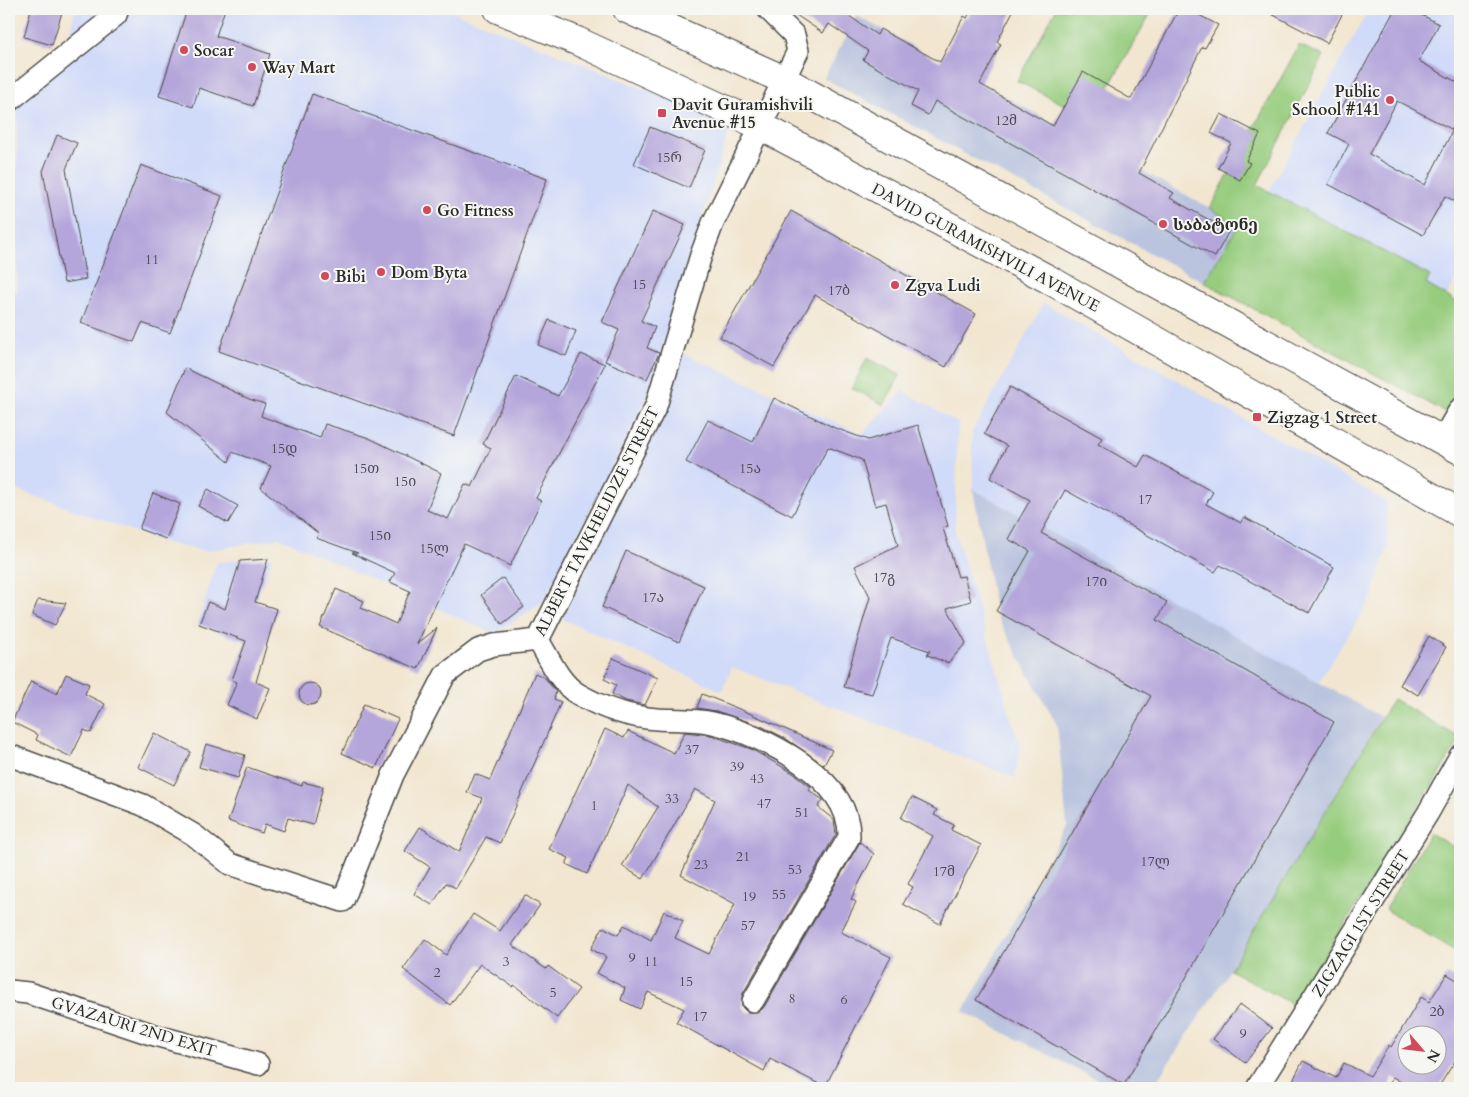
<svg xmlns="http://www.w3.org/2000/svg" width="1469" height="1097" viewBox="0 0 1469 1097" font-family="Cardo,'Noto Serif Georgian',serif">
	<style>
		.built { fill: #d0daf9 }
		.industrial { fill: #bac4de }
		.green { fill: #96cc7d; stroke: #607c54 }
		.building { fill: #b4a6da; fill-rule: evenodd }
		.lines { fill: none; stroke-linecap: round; stroke-linejoin: round }
		.street-casing { stroke: #494744; stroke-width: 24 }
		.primary-casing { stroke: #494744; stroke-width: 30 }
		.street { stroke: #fff; stroke-width: 21 }
		.primary { stroke: #fff; stroke-width: 28 }
		.poi-dot { fill: #d1495b; stroke: #f6f6f2; stroke-width: 2 }
		.labels { text-anchor: middle; stroke-width: 4; stroke-linejoin: round; paint-order: stroke }
		.number-label { font-size: 14px; fill: #4d4a57 }
		.poi-label { font-size: 16px; font-weight: bold; fill: #2b2b2b; stroke: #f6f6f2; text-anchor: start }
		.street-label { font-size: 16px; fill: #2b2b2b; stroke: #f6f6f2 }
	</style>
	<rect width="100%" height="100%" fill="#f6f6f2"/>
	<filter id="ink" filterUnits="userSpaceOnUse"><feTurbulence type="fractalNoise" baseFrequency=".02" numOctaves="2"/><feDisplacementMap in="SourceGraphic" scale="10" xChannelSelector="R" yChannelSelector="G"/><feConvolveMatrix kernelMatrix="1 2 1 2 8 2 1 2 1" color-interpolation-filters="sRGB"/></filter>
	<filter id="wash" filterUnits="userSpaceOnUse"><feTurbulence type="fractalNoise" baseFrequency=".0096" numOctaves="4" result="noise"/><feDisplacementMap in="SourceGraphic" scale="20" xChannelSelector="R" yChannelSelector="G"/><feGaussianBlur stdDeviation="1.12" result="paint"/><feColorMatrix in="noise" values="0 0 0 0 0 0 0 0 0 0 0 0 0 0 0 0 0 1.4 0 .05"/><feComposite in="paint" operator="in"/></filter>
	<g filter="url(#wash)">
		<rect width="100%" height="100%" fill="#f2e6d0"/>
		<g class="built">
			<polygon points="75,9 446,9 731,124 646,400 543,602 495,634 280,538 205,551 169,544 9,487 9,292 17,292 17,103 67,46"/>
			<polygon points="1369,9 1460,9 1460,272 1447,296 1425,284 1429,276 1269,191"/>
			<polygon points="1044,303 1387,502 1388,546 1372,597 1318,683 973,489 972,432"/>
			<polygon points="682,353 862,434 903,391 958,423 955,531 1020,747 1015,778 732,667 722,691 562,619 668,404"/>
			<polygon points="273,557 241,641 197,624 217,562"/>
		</g>
		<g class="industrial">
			<polygon points="857,16 1210,208 1238,226 1204,282 824,78"/>
			<polygon points="973,489 1381,717 1230,970 1152,1088 1115,1088 963,1012 1067,826 1057,725 996,615"/>
		</g>
		<g class="green">
			<polygon points="1056,9 1153,9 1091,118 1017,81"/>
			<polygon points="1299,45 1324,56 1257,185 1430,276 1426,284 1460,304 1460,390 1447,413 1204,282 1238,226 1210,208"/>
			<polygon points="867,358 900,375 884,405 852,388"/>
			<polygon points="1393,699 1460,738 1460,740 1294,1005 1230,970"/>
			<polygon points="1430,833 1460,851 1460,954 1385,909"/>
		</g>
		<g id="blocks">
			<g class="building">
				<polygon points="31,9 63,9 52,45 24,37"/>
				<polygon points="187,9 225,9 216,36 270,54 253,106 199,88 193,107 159,96"/>
				<polygon points="787,9 839,9 877,35 880,29 940,62 964,16 967,18 972,9 1014,9 997,42 1001,44 980,84 1053,126 1083,72 1131,99 1179,9 1200,9 1197,14 1218,25 1205,48 1202,47 1139,173 1174,193 1170,198 1229,231 1215,257 935,101 928,115 911,106 918,91 863,60 868,51 829,24 823,33"/>
				<polygon points="1262,9 1345,9 1327,43"/>
				<path d="M 1395,9 L 1410,9 L 1439,24 L 1419,61 L 1460,84 L 1460,204 L 1445,196 L 1423,235 L 1328,184 L 1349,144 L 1328,133 ZM 1397,101 L 1453,130 L 1425,185 L 1369,154 Z"/>
				<polygon points="312,94 547,179 454,436 219,351"/>
				<polygon points="1221,114 1260,134 1246,161 1250,163 1240,180 1218,168 1231,143 1211,133"/>
				<polygon points="650,127 705,150 689,188 634,164"/>
				<polygon points="57,135 77,143 66,169 86,279 64,283 43,171"/>
				<polygon points="141,165 222,196 170,333 142,323 134,342 81,323"/>
				<polygon points="653,211 685,225 641,321 655,327 647,348 659,353 647,379 605,361 619,330 602,322"/>
				<polygon points="791,211 976,314 946,367 815,295 774,367 720,337"/>
				<polygon points="549,320 576,331 566,356 538,345"/>
				<polygon points="581,354 605,364 536,498 541,501 510,566 464,544 417,644 437,628 418,669 320,627 336,589 364,601 361,608 396,624 410,591 390,582 395,573 352,553 358,553 316,538 319,534 261,488 271,466 232,452 229,462 167,412 185,368 249,399 265,404 261,416 320,438 325,424 369,438 441,473 427,510 448,519 465,484 472,487 491,448 483,444 516,376 558,396"/>
				<polygon points="1010,387 1102,438 1098,444 1138,467 1145,455 1213,492 1206,504 1241,523 1244,517 1334,567 1309,613 1220,565 1215,572 1065,490 1041,533 1167,602 1157,620 1334,722 1124,1085 976,1000 1151,696 996,611 1030,551 1008,539 1030,500 990,478 1007,446 984,434"/>
				<polygon points="774,398 835,428 868,440 918,425 948,526 943,528 958,577 964,576 971,601 947,608 966,643 948,663 927,655 930,651 891,638 872,694 844,687 870,597 855,566 898,545 886,503 875,506 862,460 828,447 792,516 686,462 708,420 753,442"/>
				<polygon points="208,489 238,506 228,523 198,506"/>
				<polygon points="153,493 180,504 166,539 139,529"/>
				<polygon points="626,551 704,586 679,642 602,607"/>
				<polygon points="268,559 255,602 277,609 256,682 270,688 257,719 227,705 237,682 232,680 246,641 199,624 208,602 225,609 240,561"/>
				<polygon points="503,578 524,607 502,624 481,595"/>
				<polygon points="38,600 66,603 55,625 32,615"/>
				<polygon points="1429,636 1446,647 1418,695 1400,685"/>
				<polygon points="613,658 658,678 645,705 626,701 612,694 616,685 604,679"/>
				<polygon points="535,673 545,678 556,692 554,699 561,702 500,843 486,837 456,888 446,883 432,905 414,894 430,867 405,851 420,827 459,852 482,798 467,792 475,774 490,780"/>
				<polygon points="66,674 89,684 85,694 105,704 91,733 84,730 71,757 36,740 38,735 12,722 31,681 57,694"/>
				<circle cx="310" cy="694" r="11"/>
				<polygon points="702,694 749,713 832,750 824,765 785,738 761,726 716,711 697,708"/>
				<polygon points="364,704 398,719 376,768 342,753"/>
				<polygon points="605,729 624,738 628,731 674,753 685,732 710,735 751,749 793,773 811,787 809,790 823,800 818,807 834,820 836,834 742,995 742,1007 747,1012 759,1012 764,1007 860,842 874,854 851,899 856,902 841,932 891,957 825,1087 770,1059 764,1071 676,1022 684,1009 648,992 640,1009 621,1000 625,988 597,973 606,957 591,949 603,927 618,935 624,925 651,940 664,911 683,921 675,938 709,954 735,904 681,875 715,800 695,789 643,879 622,866 658,807 628,785 587,874 566,864 569,858 549,849"/>
				<polygon points="154,733 191,752 174,785 138,767"/>
				<polygon points="206,744 245,755 238,778 199,767"/>
				<polygon points="247,767 302,786 303,782 323,787 313,825 288,818 284,831 265,824 262,833 228,821"/>
				<polygon points="912,797 937,810 934,815 954,825 951,830 981,845 940,924 903,904 913,887 908,884 933,836 901,818"/>
				<polygon points="525,895 540,905 512,945 546,969 548,966 579,989 557,1018 514,985 513,987 480,964 450,1005 403,969 425,939 446,955 473,914 500,931"/>
				<path d="M 1447,974 L 1460,982 L 1460,1053 L 1438,1088 L 1410,1088 L 1393,1077 L 1389,1085 L 1395,1088 L 1289,1088 L 1303,1061 L 1336,1078 L 1344,1063 L 1370,1076 L 1389,1045 L 1391,1047 L 1421,997 L 1429,1002 ZM 1406,1034 L 1436,1034 L 1436,1064 L 1406,1064 Z"/>
				<polygon points="1240,1004 1272,1028 1245,1063 1213,1039"/>
			</g>
		</g>
	</g>
	<g filter="url(#ink)">
		<use href="#blocks" fill-opacity="0" stroke="#494744" stroke-width="1"/>
		<g class="lines">
			<defs>
				<g id="street">
					<polyline points="9,101 116,15 118,9"/>
					<polyline points="1442,440 1460,409"/>
					<path d="M 538,640 C 549,658 560,684 578,694 C 602,708 629,717 657,719 C 675,720 695,719 713,723 C 763,735 851,778 849,837 L 753,1001"/>
					<polyline points="9,755 143,805 194,835 230,864 343,901 393,775 445,675 478,650 494,645 538,640 656,406 701,255 713,223 798,51 794,35 768,9"/>
					<polyline points="9,991 28,993 151,1034 258,1064"/>
					<polyline points="1257,1088 1428,813 1460,756"/>
				</g>
				<g id="primary">
					<polyline points="498,9 577,41 759,125 1048,279 1460,513"/>
					<polyline points="627,9 782,79 1460,450"/>
				</g>
			</defs>
			<use href="#street" class="street-casing"/>
			<use href="#primary" class="primary-casing"/>
			<use href="#street" class="street"/>
			<use href="#primary" class="primary"/>
		</g>
	</g>
	<g class="poi-dot">
		<circle cx="184" cy="50" r="5"/>
		<circle cx="252" cy="67" r="5"/>
		<circle cx="1390" cy="100" r="5"/>
		<rect x="657" y="108" width="10" height="10" rx="2.5"/>
		<circle cx="427" cy="210" r="5"/>
		<circle cx="1163" cy="224" r="5"/>
		<circle cx="381" cy="272" r="5"/>
		<circle cx="325" cy="276" r="5"/>
		<circle cx="895" cy="285" r="5"/>
		<rect x="1252" y="412" width="10" height="10" rx="2.5"/>
	</g>
	<g class="labels">
		<g class="number-label">
			<text x="1006" y="125">12მ</text>
			<text x="669" y="162">15რ</text>
			<text x="152" y="264">11</text>
			<text x="639" y="289">15</text>
			<text x="839" y="295">17ბ</text>
			<text x="284" y="453">15დ</text>
			<text x="366" y="473">15თ</text>
			<text x="750" y="473">15ა</text>
			<text x="405" y="486">15ი</text>
			<text x="1145" y="504">17</text>
			<text x="380" y="540">15ი</text>
			<text x="434" y="553">15ლ</text>
			<text x="884" y="582">17გ</text>
			<text x="1096" y="586">17ი</text>
			<text x="653" y="602">17ა</text>
			<text x="692" y="754">37</text>
			<text x="737" y="771">39</text>
			<text x="757" y="783">43</text>
			<text x="672" y="803">33</text>
			<text x="764" y="808">47</text>
			<text x="594" y="810">1</text>
			<text x="802" y="817">51</text>
			<text x="743" y="861">21</text>
			<text x="1155" y="866">17ლ</text>
			<text x="701" y="869">23</text>
			<text x="795" y="874">53</text>
			<text x="944" y="876">17მ</text>
			<text x="779" y="899">55</text>
			<text x="749" y="901">19</text>
			<text x="748" y="930">57</text>
			<text x="632" y="962">9</text>
			<text x="506" y="966">3</text>
			<text x="651" y="966">11</text>
			<text x="437" y="977">2</text>
			<text x="686" y="986">15</text>
			<text x="553" y="997">5</text>
			<text x="792" y="1003">8</text>
			<text x="844" y="1004">6</text>
			<text x="1437" y="1016">2ბ</text>
			<text x="700" y="1021">17</text>
			<text x="1243" y="1038">9</text>
		</g>
		<g class="poi-label">
			<text x="194" y="56">Socar</text>
			<text x="262" y="73">Way Mart</text>
			<text x="1380" y="97" text-anchor="end">Public<tspan x="1380" dy="18">School #141</tspan></text>
			<text x="672" y="110">Davit Guramishvili<tspan x="672" dy="18">Avenue #15</tspan></text>
			<text x="437" y="216">Go Fitness</text>
			<text x="1173" y="230">საბატონე</text>
			<text x="391" y="278">Dom Byta</text>
			<text x="335" y="282">Bibi</text>
			<text x="905" y="291">Zgva Ludi</text>
			<text x="1267" y="423">Zigzag 1 Street</text>
		</g>
		<g class="street-label">
			<text transform="translate(986 247) rotate(28)" y="6">DAVID GURAMISHVILI AVENUE</text>
			<text transform="translate(596 521) rotate(-63)" y="6">ALBERT TAVKHELIDZE STREET</text>
			<text transform="translate(1360 923) rotate(-58)" y="6">ZIGZAGI 1ST STREET</text>
			<text transform="translate(134 1026) rotate(17)" y="6">GVAZAURI 2ND EXIT</text>
		</g>
	</g>
	<rect width="1469" height="1097" fill="none" stroke="#f6f6f2" stroke-width="30"/>
	<g transform="translate(1422 1050) rotate(118)"><circle r="24" fill="#f6f6f2" stroke="#a5a5a2"/>
	<path d="M0-4L9 19L0 12L-9 19Z" fill="#d1495b"/>
	<text y="-8" font-size="14" font-weight="bold" text-anchor="middle" fill="#2b2b2b">N</text>
	</g>
</svg>
